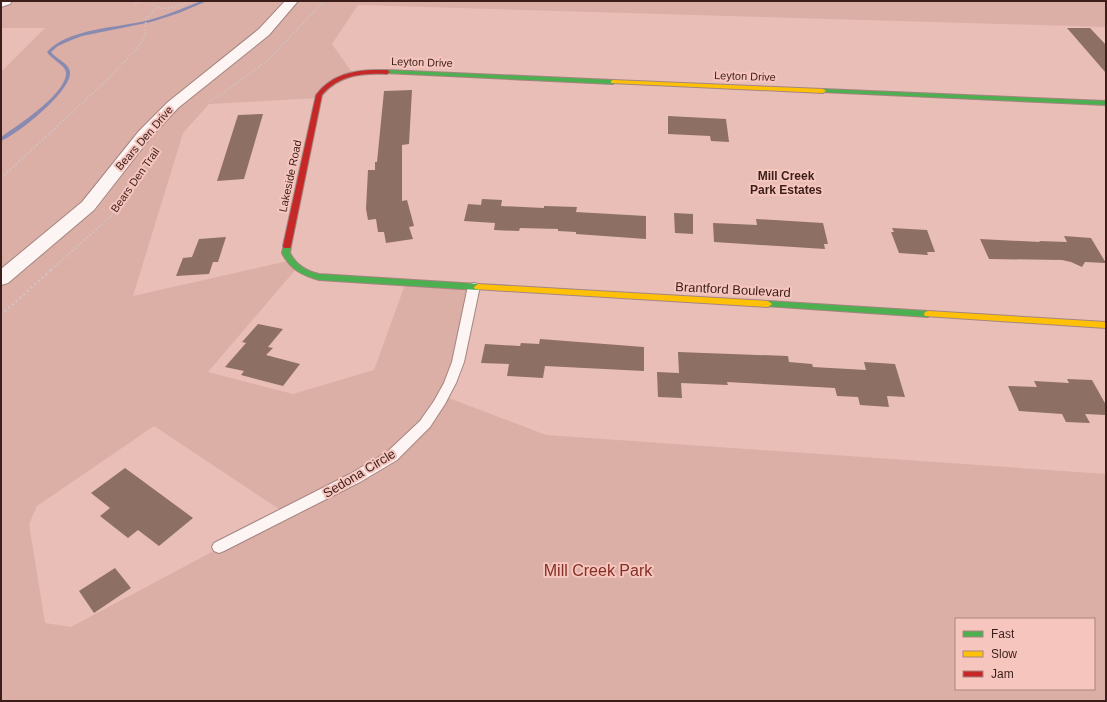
<svg xmlns="http://www.w3.org/2000/svg" width="1107" height="702" viewBox="0 0 1107 702" font-family="Arial,sans-serif">
	<style>
		.green { fill: #dbaea6; fill-rule: evenodd }
		.lines { fill: none; stroke-linecap: round; stroke-linejoin: round }
		.stream { fill: #898aaf; fill-rule: evenodd }
		.building { fill: #8d6f64 }
		.lane-casing { stroke: #a58580; stroke-width: 2 }
		.street-casing { stroke: #a58580; stroke-width: 2 }
		.fast-casing { stroke: #a58580; stroke-width: 2 }
		.slow-casing { stroke: #a58580; stroke-width: 2 }
		.jam-casing { stroke: #a58580; stroke-width: 2 }
		.path-far2 { stroke: #d0c4c2; stroke-width: 1.5; stroke-dasharray: 1.5 2; stroke-linecap: butt }
		.path-far1 { stroke: #d0c4c2; stroke-width: 2; stroke-dasharray: 1.5 2.5; stroke-linecap: butt }
		.path { stroke: #d0c4c2; stroke-width: 2.5; stroke-dasharray: 2 3; stroke-linecap: butt }
		.lane { fill: #fcf5f4; fill-rule: evenodd }
		.street { fill: #fcf5f4; fill-rule: evenodd }
		.fast { fill: #4caf50; fill-rule: evenodd }
		.slow { fill: #ffc107; fill-rule: evenodd }
		.jam { fill: #c62828; fill-rule: evenodd }
		.labels { text-anchor: middle; stroke-width: 4; stroke-linejoin: round; paint-order: stroke }
		.far-street-label { font-size: 11px; fill: #3b1e19; stroke: #f6c6be }
		.far-neighbourhood-label { font-size: 12px; font-weight: bold; fill: #3b1e19; stroke: #f6c6be }
		.street-label { font-size: 13px; fill: #3b1e19; stroke: #f6c6be }
		.near-park-label { font-size: 16px; fill: #852e25; stroke: #f6c6be }
	</style>
	<rect width="100%" height="100%" fill="#e9beb7"/>
	<path class="green" d="M 1,1 L 1106,1 L 1106,27 L 358,5 L 332,44 L 353,74 L 343,77 L 318,98 L 209,104 L 183,133 L 133,296 L 288,261 L 296,269 L 208,372 L 293,394 L 374,370 L 406,282 L 474,286 L 443,396 L 546,435 L 1106,474 L 1106,701 L 1,701 L 1,72 L 45,28 L 1,28 ZM 154,426 L 285,513 L 71,627 L 45,623 L 29,524 L 37,506 ZM 956,619 L 1094,619 L 1094,689 L 956,689 Z"/>
	<g class="lines">
		<path class="stream" d="M 201,1 L 207,1 L 179,13 L 151,22 L 82,36 L 69,41 L 58,46 L 51,52 C 56,59 69,63 70,72 C 72,91 18,134 1,141 L 1,137 C 17,126 68,93 66,72 C 65,65 51,59 47,52 C 68,28 119,28 149,20 C 167,15 184,8 201,1 Z"/>
	</g>
	<g class="building">
		<polygon points="1067,28 1090,28 1106,45 1106,73"/>
		<polygon points="412,90 409,144 402,145 402,201 407,200 414,226 409,227 413,239 386,243 384,232 378,232 376,219 368,220 366,209 368,170 375,170 375,162 377,162 384,91"/>
		<polygon points="263,114 244,179 217,181 238,115"/>
		<polygon points="668,116 726,119 729,142 711,141 710,136 668,134"/>
		<polygon points="482,199 502,200 501,206 544,208 544,206 577,207 576,212 646,216 646,239 576,234 576,232 558,231 558,229 520,228 519,231 494,230 495,223 464,221 468,204 481,205"/>
		<polygon points="674,213 693,214 693,234 675,233"/>
		<polygon points="756,219 823,223 828,244 824,244 825,249 714,242 713,223 757,225"/>
		<polygon points="892,228 927,230 935,252 927,252 928,255 899,253 891,232 894,232"/>
		<polygon points="1064,236 1091,238 1106,263 1085,262 1082,267 1071,262 1062,260 989,259 980,239 1040,242 1039,241 1067,242"/>
		<polygon points="226,237 218,262 213,262 209,274 176,276 183,258 192,257 199,239"/>
		<polygon points="258,324 283,329 268,347 273,348 266,355 300,364 283,386 241,375 244,371 225,367 246,343 242,342"/>
		<polygon points="540,339 644,347 644,371 545,366 543,378 507,376 509,364 481,363 485,344 520,346 521,343 539,344"/>
		<polygon points="678,352 788,356 789,362 812,364 813,367 866,370 864,362 895,364 905,397 887,396 889,407 860,405 858,397 837,396 835,388 727,382 728,385 681,383 682,398 658,397 657,372 679,373"/>
		<polygon points="1067,379 1092,380 1106,405 1106,415 1085,414 1090,423 1066,422 1062,414 1019,411 1008,386 1037,387 1034,381 1069,383"/>
		<polygon points="125,468 193,518 159,546 138,530 128,538 100,516 110,508 91,493"/>
		<polygon points="115,568 131,588 94,613 79,591"/>
	</g>
	<g class="lines">
		<defs>
			<polygon id="lane" points="474,283 478,284 480,286 464,362 456,383 445,404 430,427 397,460 360,482 224,551 219,553 214,551 212,547 214,543 350,474 387,452 420,421 434,401 444,383 452,362 468,286 470,284"/>
			<g id="street">
				<polygon points="1,1 12,1 10,4 1,7"/>
				<polygon points="285,1 298,1 269,35 178,108 151,137 94,210 8,283 1,285 1,269 82,202 139,131 168,102 259,29"/>
			</g>
			<g id="fast">
				<polygon points="387,70 613,80 616,82 613,84 385,73 385,71"/>
				<polygon points="823,89 1106,101 1106,105 821,92 820,91"/>
				<path d="M 284,244 L 290,244 L 291,246 L 290,253 C 296,265 306,271 319,274 L 478,284 L 482,287 L 478,290 L 319,280 C 302,275 290,269 282,253 Z"/>
				<polygon points="768,301 928,311 932,314 928,317 765,306 764,304"/>
			</g>
			<g id="slow">
				<polygon points="613,80 823,89 826,91 823,93 611,83 611,81"/>
				<polygon points="478,284 768,301 772,304 768,307 475,289 474,287"/>
				<polygon points="928,311 1106,322 1106,328 925,316 924,314 925,312"/>
			</g>
			<path id="jam" d="M 378,70 L 387,70 L 390,72 L 387,74 C 362,73 339,75 322,95 L 291,246 L 290,248 L 284,248 L 283,246 L 316,95 C 331,75 353,70 378,70 Z"/>
		</defs>
		<use href="#lane" class="lane-casing"/>
		<use href="#street" class="street-casing"/>
		<use href="#fast" class="fast-casing"/>
		<use href="#slow" class="slow-casing"/>
		<use href="#jam" class="jam-casing"/>
		<g class="path-far2">
			<path d="M 149,1 C 161,14 176,7 190,1"/>
			<polyline points="135,4 143,1"/>
			<polyline points="209,101 222,94 269,59 324,1"/>
			<polyline points="64,120 110,77 138,47 145,35 146,19 156,8"/>
		</g>
		<g class="path-far1">
			<polyline points="1,178 65,119"/>
			<polyline points="51,270 111,216 137,176"/>
		</g>
		<polyline class="path" points="1,315 52,269"/>
		<use href="#lane" class="lane"/>
		<use href="#street" class="street"/>
		<use href="#fast" class="fast"/>
		<use href="#slow" class="slow"/>
		<use href="#jam" class="jam"/>
	</g>
	<g class="labels">
		<g class="far-street-label">
			<text transform="translate(422 62) rotate(2)" y="4">Leyton Drive</text>
			<text transform="translate(745 76) rotate(2)" y="4">Leyton Drive</text>
			<text transform="translate(144 138) rotate(-49)" y="4">Bears Den Drive</text>
			<text transform="translate(290 176) rotate(-78)" y="4">Lakeside Road</text>
			<text transform="translate(135 180) rotate(-55)" y="4">Bears Den Trail</text>
		</g>
		<g class="far-neighbourhood-label">
			<text x="786" y="180">Mill Creek<tspan x="786" dy="14">Park Estates</tspan></text>
		</g>
		<g class="street-label">
			<text transform="translate(733 289) rotate(3)" y="5">Brantford Boulevard</text>
			<text transform="translate(359 473) rotate(-31)" y="5">Sedona Circle</text>
		</g>
		<g class="near-park-label">
			<text x="598" y="576">Mill Creek Park</text>
		</g>
	</g>
	<rect width="1107" height="702" fill="none" stroke="#3b1e19" stroke-width="4"/>
	<rect x="955" y="618" width="140" height="72" fill="#f6c6be" stroke="#ab837c"/>
	<rect x="963" y="631" width="20" height="6" fill="#4caf50" stroke="#ab837c"/>
	<text x="991" y="638" font-size="12" fill="#3b1e19">Fast</text>
	<rect x="963" y="651" width="20" height="6" fill="#ffc107" stroke="#ab837c"/>
	<text x="991" y="658" font-size="12" fill="#3b1e19">Slow</text>
	<rect x="963" y="671" width="20" height="6" fill="#c62828" stroke="#ab837c"/>
	<text x="991" y="678" font-size="12" fill="#3b1e19">Jam</text>
</svg>
